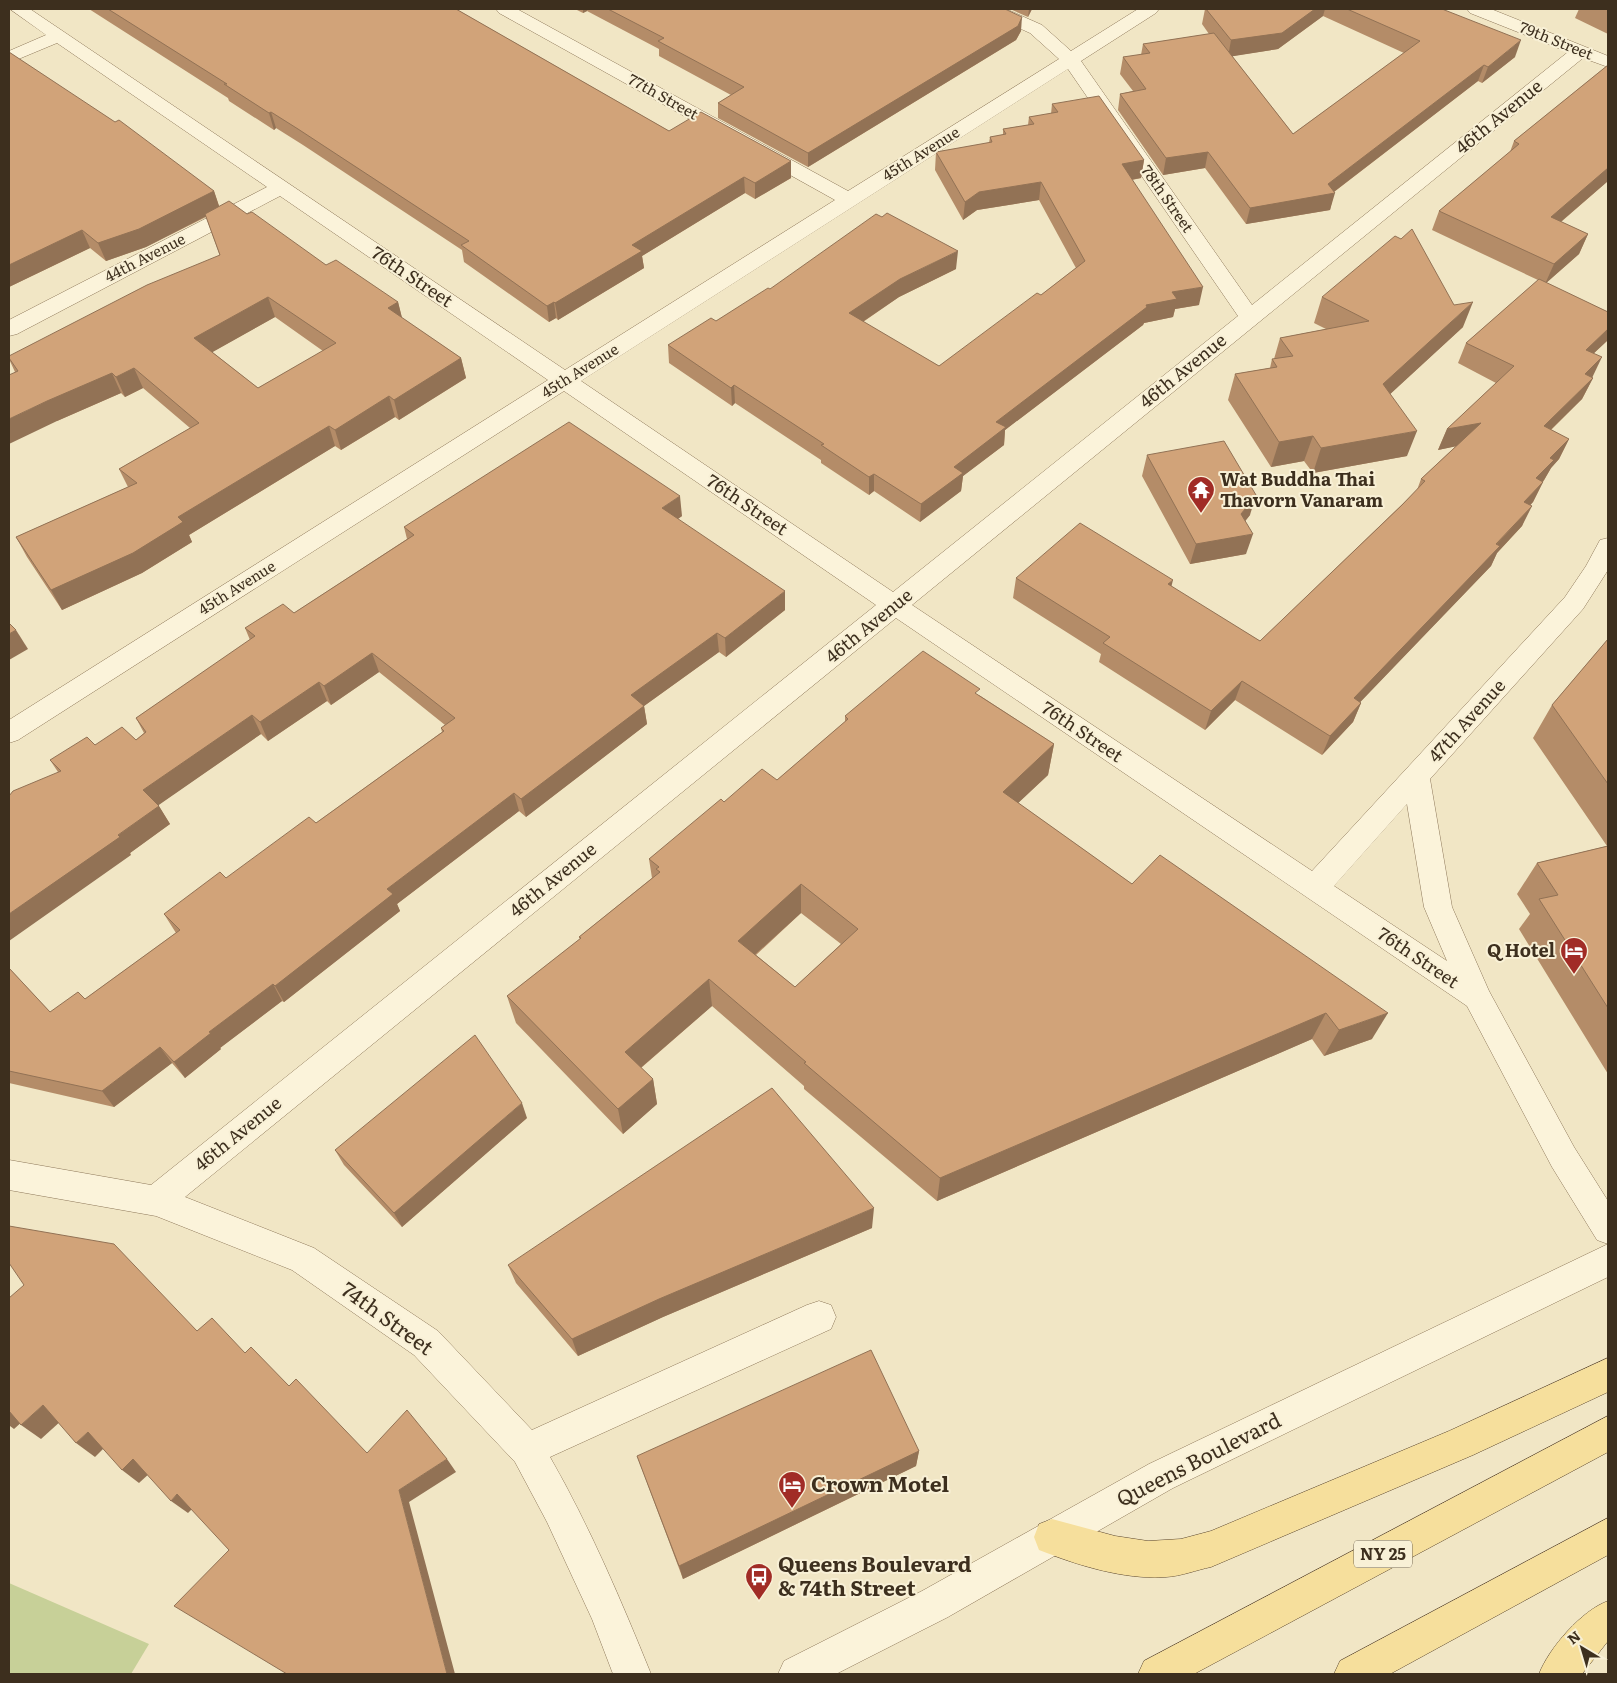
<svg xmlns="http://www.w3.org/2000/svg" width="1617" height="1683" viewBox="0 0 1617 1683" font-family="Literata,serif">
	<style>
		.green { fill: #c7d098 }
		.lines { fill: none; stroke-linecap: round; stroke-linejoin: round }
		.minor-casing { stroke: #8e785a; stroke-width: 1 }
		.major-casing { stroke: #5b462e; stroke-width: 1 }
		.minor { fill: #fbf3da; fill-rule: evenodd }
		.major { fill: #f6df9c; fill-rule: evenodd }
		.wall { fill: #b48c68; fill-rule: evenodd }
		.shaded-wall { fill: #927255 }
		.building { fill: #d1a379; stroke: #927255; fill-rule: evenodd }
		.labels { text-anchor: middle; stroke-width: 4; stroke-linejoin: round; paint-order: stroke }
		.far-street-label { font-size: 15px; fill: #3d2f1e; stroke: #f8f0d6 }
		.shield { fill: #f8f0d6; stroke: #756955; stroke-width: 1 }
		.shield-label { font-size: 16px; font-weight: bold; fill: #3d2f1e }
		.street-label { font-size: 18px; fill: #3d2f1e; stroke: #f8f0d6 }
		.poi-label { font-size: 18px; font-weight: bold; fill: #3d2f1e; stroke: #f8f0d6; text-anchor: start }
		.near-street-label { font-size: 21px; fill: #3d2f1e; stroke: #f8f0d6 }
		.near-poi-label { font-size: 21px; font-weight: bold; fill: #3d2f1e; stroke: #f8f0d6; text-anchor: start }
	</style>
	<rect width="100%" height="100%" fill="#f1e6c5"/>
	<polygon class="green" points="9,1583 149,1644 131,1674 9,1674"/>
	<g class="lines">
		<defs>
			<path id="minor" d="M 10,9 L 30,9 L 565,370 L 835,200 L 499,13 L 496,9 L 517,9 L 848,191 L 1059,59 L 1030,33 L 986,13 L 983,9 L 1006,9 L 1042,25 L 1071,51 L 1138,9 L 1159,9 L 1156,13 L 1081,61 L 1252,305 L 1568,52 L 1470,13 L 1467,9 L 1491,9 L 1608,56 L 1608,67 L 1583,58 L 912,605 L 1312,871 L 1565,597 L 1586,566 L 1600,540 L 1608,538 L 1608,570 L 1583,609 L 1430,779 L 1452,907 L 1489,991 L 1574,1147 L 1608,1201 L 1608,1277 L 1173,1488 L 948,1617 L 836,1674 L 778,1674 L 784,1661 L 922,1591 L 1149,1464 L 1608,1244 L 1597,1240 L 1552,1167 L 1467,1006 L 896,618 L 185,1197 L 314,1248 L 438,1331 L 532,1430 L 807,1305 L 819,1301 L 831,1305 L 836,1317 L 831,1329 L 550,1457 C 590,1527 621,1600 651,1674 L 613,1674 L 592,1619 L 547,1522 L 515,1462 L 414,1355 L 292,1270 L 156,1216 L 9,1190 L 9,1160 L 151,1185 L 876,605 L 564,391 L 18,740 L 9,743 L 9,720 L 548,380 L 280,196 L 17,334 L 9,336 L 9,320 L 267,187 L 57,43 L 9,63 L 9,51 L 46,35 ZM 1068,69 L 1238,316 L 893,592 L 581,381 ZM 1407,804 L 1424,907 L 1447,961 L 1334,886 Z"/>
			<g id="major">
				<path d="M 1608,1358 L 1608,1392 L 1473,1455 L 1211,1567 C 1196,1570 1182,1576 1166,1577 C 1124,1580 1077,1565 1039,1550 L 1034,1537 L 1039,1524 L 1052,1519 L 1115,1536 L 1148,1541 L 1181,1539 L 1211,1531 L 1449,1431 Z"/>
				<polygon points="1608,1416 1608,1452 1194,1674 1138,1674 1144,1661"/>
				<polygon points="1608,1518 1608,1555 1390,1674 1334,1674 1340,1661"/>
				<path d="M 1608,1601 L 1608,1641 L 1582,1674 L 1539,1674 C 1549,1648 1582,1610 1608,1601 Z"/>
			</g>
		</defs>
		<use href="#minor" class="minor-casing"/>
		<use href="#major" class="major-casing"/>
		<use href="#minor" class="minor"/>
		<use href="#major" class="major"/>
	</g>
	<g class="wall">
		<polygon points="89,9 456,9 669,131 791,161 791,178 755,199 745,193 642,256 644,268 558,320 556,318 549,322 464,262 462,250 303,145 276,128 274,130 229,101 228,98"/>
		<polygon points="575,9 1005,9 1021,31 1016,40 808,167 718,118 718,103 731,95 659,56 659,49 587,11 583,13"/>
		<polygon points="1010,9 1032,9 1028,17"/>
		<path d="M 1205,9 L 1442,9 L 1515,57 L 1482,83 L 1478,81 L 1334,192 L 1330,210 L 1246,224 L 1205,168 L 1163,175 L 1118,110 L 1120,94 L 1133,91 L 1120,74 L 1123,57 L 1141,55 L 1143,44 L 1209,34 L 1202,24 ZM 1323,16 L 1404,53 L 1293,134 L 1232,56 L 1278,49 Z"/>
		<polygon points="1579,9 1608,9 1608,34 1575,18"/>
		<path d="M 9,52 L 214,191 L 219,206 L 247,214 L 326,265 L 398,302 L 402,318 L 461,358 L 466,378 L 399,420 L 395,417 L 341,450 L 335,446 L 189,535 L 192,542 L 142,573 L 62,610 L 27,557 L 16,537 L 128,487 L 119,469 L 190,428 L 143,388 L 125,397 L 121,393 L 57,421 L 15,372 L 9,359 L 220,256 L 206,217 L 146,247 L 106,261 L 90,248 L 9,287 ZM 275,317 L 323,351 L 258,388 L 212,352 Z"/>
		<polygon points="1608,65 1608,181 1561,222 1588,234 1579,254 1546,283 1608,312 1608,340 1594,353 1592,378 1593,378 1582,399 1551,430 1569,439 1559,459 1551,468 1543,482 1533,502 1530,505 1522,526 1497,553 1491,566 1360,702 1361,703 1353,722 1322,755 1235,700 1205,730 1099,662 1101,654 1013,598 1016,578 1171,587 1260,641 1417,490 1421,479 1456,446 1438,450 1447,429 1496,383 1458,363 1466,343 1538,280 1432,230 1439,211 1510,152 1514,141"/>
		<polygon points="1052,104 1144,160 1141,178 1132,180 1199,305 1175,309 1173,317 1144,323 1143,325 1005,430 1004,445 963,476 961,491 920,522 874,491 869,495 821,463 821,460 735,403 732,406 669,363 668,345 716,321 770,289 956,269 899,297 863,322 939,366 1041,295 1076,268 1039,200 977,210 963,220 935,170 936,152 989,143 990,137 1003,135 1003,129 1028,125 1029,117 1051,114"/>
		<polygon points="1322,297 1463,327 1390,394 1407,456 1313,473 1304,461 1271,467 1228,400 1235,374 1270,368 1272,359 1274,359 1280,338 1326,329 1314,323"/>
		<polygon points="1147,455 1250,515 1245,521 1246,554 1190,564 1142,476"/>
		<polygon points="682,516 678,519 785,610 726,657 719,652 644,706 647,724 526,817 519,811 397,904 400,911 284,1002 282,1001 220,1048 221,1049 185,1078 172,1063 114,1107 9,1083 9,968 50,1012 85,999 176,933 164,914 226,878 316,823 442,732 441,728 445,725 379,672 331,705 327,701 268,741 261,734 158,805 170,824 130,853 131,855 58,772 50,760 95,745 136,740 144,733 136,718 250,640 245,628 294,613 407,539 404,527"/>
		<polygon points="1608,639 1608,1074 1519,929 1530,914 1517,894 1537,863 1607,846 1533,738 1552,705"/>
		<path d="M 979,695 L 1054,744 L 1048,775 L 1018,803 L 1132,884 L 1372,1039 L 1324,1056 L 1312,1039 L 937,1201 L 804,1089 L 804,1086 L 712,1006 L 641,1068 L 653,1079 L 657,1104 L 623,1134 L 516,1023 L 507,996 L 580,939 L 579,937 L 652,878 L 649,859 L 724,802 L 777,780 L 845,722 L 845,716 ZM 801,913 L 841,944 L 795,987 L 756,955 Z"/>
		<polygon points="527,1118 402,1227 344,1165 335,1150"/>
		<polygon points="872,1228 663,1317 578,1356 516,1283 508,1265"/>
		<polygon points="919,1451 916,1466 683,1579 637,1456"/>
	</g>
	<g class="shaded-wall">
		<polygon points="583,9 587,9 587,11 583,13"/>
		<polygon points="1029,9 1032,9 1028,17"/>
		<polygon points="1315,9 1325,9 1323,16 1278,49 1228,57 1231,40"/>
		<polygon points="1022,17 1021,31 1016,40 808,167 808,153"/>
		<polygon points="1521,40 1515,57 1482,83 1488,67"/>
		<polygon points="1484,65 1478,81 1331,194 1335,193 1330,210 1246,224 1250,208 1328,184"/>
		<polygon points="271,112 276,128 274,130 269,113"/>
		<polygon points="1208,152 1205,168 1163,175 1166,158"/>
		<polygon points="1144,160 1141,178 1118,182 1122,164"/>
		<polygon points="791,161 791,178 755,199 755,183"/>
		<polygon points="1608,168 1608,181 1543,237 1551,217"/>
		<polygon points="744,177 745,193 642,256 644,268 558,320 555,303 632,245"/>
		<polygon points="1041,182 1039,200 977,210 963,220 965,202 979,192"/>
		<polygon points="214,191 220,209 146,247 106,261 98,243"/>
		<polygon points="82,230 90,248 9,287 9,265"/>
		<polygon points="1588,234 1579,254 1545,284 1554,264"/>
		<polygon points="958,251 956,269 899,297 849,331 849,313 900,279"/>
		<polygon points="1203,287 1199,305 1175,309 1173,317 1144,323 1143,325 1005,430 1004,445 963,476 961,491 920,522 921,504 954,467 996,422 1146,305 1172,292"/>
		<polygon points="268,297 275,317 202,358 194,338"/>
		<polygon points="398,302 403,322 388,308"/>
		<polygon points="554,302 556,318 549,322 547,306"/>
		<polygon points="1473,302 1463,327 1374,409 1383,384"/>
		<polygon points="1608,329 1608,340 1576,370 1586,350"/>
		<polygon points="1602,357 1592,378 1585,374"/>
		<polygon points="461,358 466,378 399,420 394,400"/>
		<polygon points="134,368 143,388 125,397 116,377"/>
		<polygon points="112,373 121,393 57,421 9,444 9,419 47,401"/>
		<polygon points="1593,378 1582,399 1534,446 1544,426"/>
		<polygon points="734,385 735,403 732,406 731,388"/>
		<polygon points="389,396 395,417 341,450 335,430"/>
		<polygon points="1481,423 1472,443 1438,450 1447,429"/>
		<polygon points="329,426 335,446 189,535 192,542 142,573 62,610 51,590 178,517"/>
		<polygon points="1417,431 1407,456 1313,473 1321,448"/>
		<polygon points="1313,436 1304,461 1271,467 1279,442"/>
		<polygon points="1569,439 1559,459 1551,468 1544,480 1526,499 1536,478 1550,458"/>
		<polygon points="874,474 874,491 869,495 869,477"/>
		<polygon points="1543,482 1533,502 1514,523 1524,502"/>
		<polygon points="1256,495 1250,515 1235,534 1241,514"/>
		<polygon points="680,496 682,516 664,528 662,508"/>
		<polygon points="1532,506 1522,526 1497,553 1491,566 1345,718 1354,698"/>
		<polygon points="1253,534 1246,554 1190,564 1196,544"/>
		<polygon points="1173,580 1168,600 1168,584"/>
		<polygon points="785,591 785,610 726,657 725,638"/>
		<polygon points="16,630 28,649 9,660 9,634"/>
		<polygon points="717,633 719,652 644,706 647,724 526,817 521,799 631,695"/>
		<polygon points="372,653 379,672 331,705 324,686"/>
		<polygon points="1242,681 1235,700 1205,730 1211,711"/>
		<polygon points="319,682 327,701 268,741 260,722"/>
		<polygon points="1361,703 1353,722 1322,755 1330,736"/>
		<polygon points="252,715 261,734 153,809 143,790"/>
		<polygon points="1054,744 1048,775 998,822 1003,792"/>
		<polygon points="514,793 519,811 397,904 400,911 284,1002 275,986 387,889"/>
		<polygon points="159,806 170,824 130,853 131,855 9,941 9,914"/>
		<polygon points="801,884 801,913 740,968 738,941"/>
		<polygon points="709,979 712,1006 630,1077 625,1052"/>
		<polygon points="273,984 282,1001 220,1048 221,1049 185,1078 174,1062 209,1032"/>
		<polygon points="1326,1013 1312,1039 937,1201 940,1178"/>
		<polygon points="1388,1013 1372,1039 1324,1056 1339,1030"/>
		<polygon points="160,1047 172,1063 114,1107 102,1091"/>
		<polygon points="653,1079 657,1104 623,1134 618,1109"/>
		<polygon points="522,1103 527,1118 402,1227 394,1213"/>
		<polygon points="874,1208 872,1228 663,1317 578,1356 572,1339 659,1299"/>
		<polygon points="43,1405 62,1420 41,1439 21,1425"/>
		<polygon points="9,1409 24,1420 14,1429 10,1426 9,1427"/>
		<polygon points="88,1432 107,1445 95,1457 76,1443"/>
		<polygon points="919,1451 916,1466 683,1579 679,1566"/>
		<polygon points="133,1459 151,1472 139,1483 122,1470"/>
		<polygon points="447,1459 456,1472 409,1502 455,1674 447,1674 399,1490"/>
		<polygon points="177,1494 194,1507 188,1513 171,1501"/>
	</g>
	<g class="building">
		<polygon points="108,9 456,9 669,131 701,112 791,161 755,183 744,177 632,245 642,251 555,303 554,302 547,306 461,245 469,241 298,129 271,112 269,113 224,84 227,84"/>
		<polygon points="608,9 1005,9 1022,17 1018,26 808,153 718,103 744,87 658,41 664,38"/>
		<polygon points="1206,9 1315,9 1282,33 1231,40"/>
		<polygon points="1347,9 1442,9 1521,40 1488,67 1484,65 1328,184 1335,193 1250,208 1208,152 1166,158 1120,94 1146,89 1123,57 1150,53 1143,44 1214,33 1293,134 1420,41"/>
		<polygon points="9,52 115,122 119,120 214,191 139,229 98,243 82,230 9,265"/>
		<polygon points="1608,65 1608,168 1551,217 1588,234 1554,264 1439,211 1519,144 1514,141"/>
		<polygon points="1099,96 1144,160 1122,164 1203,287 1172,292 1177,299 1146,305 1147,307 996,422 1006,427 954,467 963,473 921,504 874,474 869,477 821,445 824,444 734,385 731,388 668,345 711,318 716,321 768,288 770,289 876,214 882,217 887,213 958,251 900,279 849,313 939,366 1037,293 1041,295 1085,261 1041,182 979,192 965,202 936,152 992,142 990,137 1006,134 1003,129 1034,124 1029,117 1058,112 1052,104"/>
		<path d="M 229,201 L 247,214 L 252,212 L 326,265 L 336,260 L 398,302 L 388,308 L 461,358 L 394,400 L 389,396 L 335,430 L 329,426 L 178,517 L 183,522 L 133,553 L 51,590 L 16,537 L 137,483 L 119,469 L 199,423 L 134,368 L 116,377 L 112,373 L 47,401 L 9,419 L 9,375 L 18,371 L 9,358 L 9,356 L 147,285 L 220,255 L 205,214 ZM 268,297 L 336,343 L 258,388 L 194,338 Z"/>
		<polygon points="1412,229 1454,305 1473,302 1383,384 1417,431 1321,448 1313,436 1279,442 1235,374 1277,367 1272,359 1293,356 1280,338 1369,321 1322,297 1395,236 1401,239"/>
		<polygon points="1539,279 1608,312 1608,329 1586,350 1602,357 1585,374 1593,378 1544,426 1569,439 1550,458 1554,460 1536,478 1543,482 1524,502 1532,506 1496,544 1500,546 1354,698 1361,703 1330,736 1242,681 1211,711 1103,643 1110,637 1016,578 1080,523 1173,580 1168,584 1260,641 1402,505 1425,481 1421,479 1481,423 1447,429 1514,366 1466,343"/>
		<polygon points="569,422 680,496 662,508 785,591 725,638 717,633 631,695 644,706 521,799 514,793 387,889 393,894 275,986 273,984 209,1032 211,1033 174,1062 160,1047 102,1091 9,1071 9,968 50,1012 78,992 85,999 180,930 164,914 220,872 226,878 309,817 316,823 444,731 441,728 455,718 372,653 324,686 319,682 260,722 252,715 143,790 159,806 118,835 120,837 9,914 9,796 13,791 61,771 50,760 87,737 95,745 122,727 136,740 146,732 136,718 255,636 245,628 283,604 294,613 414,535 404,527"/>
		<polygon points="1224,441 1256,495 1241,514 1253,534 1196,544 1147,455"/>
		<polygon points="9,623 16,630 9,634"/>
		<polygon points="1608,639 1608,784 1552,705"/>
		<path d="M 923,651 L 980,689 L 975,693 L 1054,744 L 1003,792 L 1132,884 L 1160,855 L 1388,1013 L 1339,1030 L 1326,1013 L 940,1178 L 804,1063 L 806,1062 L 709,979 L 625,1052 L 653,1079 L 618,1109 L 507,996 L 581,938 L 579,937 L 660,872 L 656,869 L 659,867 L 649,859 L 721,799 L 724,802 L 762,769 L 777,780 L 848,719 L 845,716 ZM 801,884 L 858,929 L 795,987 L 738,941 Z"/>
		<polygon points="1608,846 1608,1008 1539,899 1558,895 1537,863"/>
		<polygon points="475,1035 522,1103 394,1213 335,1150"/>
		<polygon points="772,1088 874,1208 659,1299 572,1339 508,1265"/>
		<polygon points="9,1226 114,1244 197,1331 212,1318 245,1353 251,1347 289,1386 296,1379 367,1453 407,1410 447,1459 399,1490 447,1674 287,1674 174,1606 229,1550 177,1494 171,1501 133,1459 122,1470 88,1432 76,1443 43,1405 21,1425 9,1411 9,1298 24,1285 9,1263"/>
		<polygon points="871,1350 919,1451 679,1566 637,1456"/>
	</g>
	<defs>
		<symbol id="temple-pin" viewBox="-11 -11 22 30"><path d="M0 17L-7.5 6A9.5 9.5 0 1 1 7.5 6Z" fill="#a12c26" stroke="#f8f0d6"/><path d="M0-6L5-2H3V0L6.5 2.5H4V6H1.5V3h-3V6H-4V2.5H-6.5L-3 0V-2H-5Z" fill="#fff"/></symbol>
		<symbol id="hotel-pin" viewBox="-11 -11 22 30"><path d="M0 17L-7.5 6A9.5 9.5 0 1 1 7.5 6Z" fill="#a12c26" stroke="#f8f0d6"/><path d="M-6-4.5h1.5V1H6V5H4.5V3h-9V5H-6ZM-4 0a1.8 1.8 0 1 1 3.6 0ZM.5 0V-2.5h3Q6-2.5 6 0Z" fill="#fff"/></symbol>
		<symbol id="bus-pin" viewBox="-11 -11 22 30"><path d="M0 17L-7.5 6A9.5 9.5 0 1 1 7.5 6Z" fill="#a12c26" stroke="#f8f0d6"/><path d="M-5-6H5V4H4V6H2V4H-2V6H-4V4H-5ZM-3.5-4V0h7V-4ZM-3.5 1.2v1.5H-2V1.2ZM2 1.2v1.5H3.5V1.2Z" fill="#fff"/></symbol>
	</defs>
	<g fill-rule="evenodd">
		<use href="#temple-pin" x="1185" y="474" width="32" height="43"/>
		<use href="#hotel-pin" x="1558" y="935" width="32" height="43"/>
		<use href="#hotel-pin" x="776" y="1469" width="32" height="43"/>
		<use href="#bus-pin" x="743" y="1561" width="32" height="43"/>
	</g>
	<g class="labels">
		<g class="far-street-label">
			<text transform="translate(1556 41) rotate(22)" y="5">79th Street</text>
			<text transform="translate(663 97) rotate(29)" y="5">77th Street</text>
			<text transform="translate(921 154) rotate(-32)" y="5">45th Avenue</text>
			<text transform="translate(1167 199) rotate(55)" y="5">78th Street</text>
			<text transform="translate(145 258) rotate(-27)" y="5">44th Avenue</text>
			<text transform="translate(580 371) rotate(-32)" y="5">45th Avenue</text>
			<text transform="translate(237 588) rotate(-32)" y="5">45th Avenue</text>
		</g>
		<rect class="shield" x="1354" y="1540.5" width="58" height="27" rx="4"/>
		<g class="shield-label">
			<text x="1383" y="1560">NY 25</text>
		</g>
		<g class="street-label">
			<text transform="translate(1499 117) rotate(-39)" y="6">46th Avenue</text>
			<text transform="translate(412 277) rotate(34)" y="6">76th Street</text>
			<text transform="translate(1183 371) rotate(-39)" y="6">46th Avenue</text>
			<text transform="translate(747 505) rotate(34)" y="6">76th Street</text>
			<text transform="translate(869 626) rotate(-39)" y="6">46th Avenue</text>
			<text transform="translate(1467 721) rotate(-48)" y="6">47th Avenue</text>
			<text transform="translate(1082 732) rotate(34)" y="6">76th Street</text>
			<text transform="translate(553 880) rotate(-39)" y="6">46th Avenue</text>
			<text transform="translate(1418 958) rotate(34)" y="6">76th Street</text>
			<text transform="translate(238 1134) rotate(-39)" y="6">46th Avenue</text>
		</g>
		<g class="poi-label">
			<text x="1220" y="486">Wat Buddha Thai<tspan x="1220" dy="21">Thavorn Vanaram</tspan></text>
			<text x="1555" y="957" text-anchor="end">Q Hotel</text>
		</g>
		<g class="near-street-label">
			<text transform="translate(387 1319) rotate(36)" y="7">74th Street</text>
			<text transform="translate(1199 1460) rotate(-27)" y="7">Queens Boulevard</text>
		</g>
		<g class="near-poi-label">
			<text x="811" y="1492">Crown Motel</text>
			<text x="778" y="1572">Queens Boulevard<tspan x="778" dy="24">&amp; 74th Street</tspan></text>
		</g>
	</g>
	<rect width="1617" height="1683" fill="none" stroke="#3d2f1e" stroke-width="20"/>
	<g transform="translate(1582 1648) rotate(322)" stroke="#f8f0d6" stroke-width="4" paint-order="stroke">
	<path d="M0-4L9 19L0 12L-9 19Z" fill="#3d2f1e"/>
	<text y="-8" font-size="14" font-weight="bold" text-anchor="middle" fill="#3d2f1e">N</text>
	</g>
</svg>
